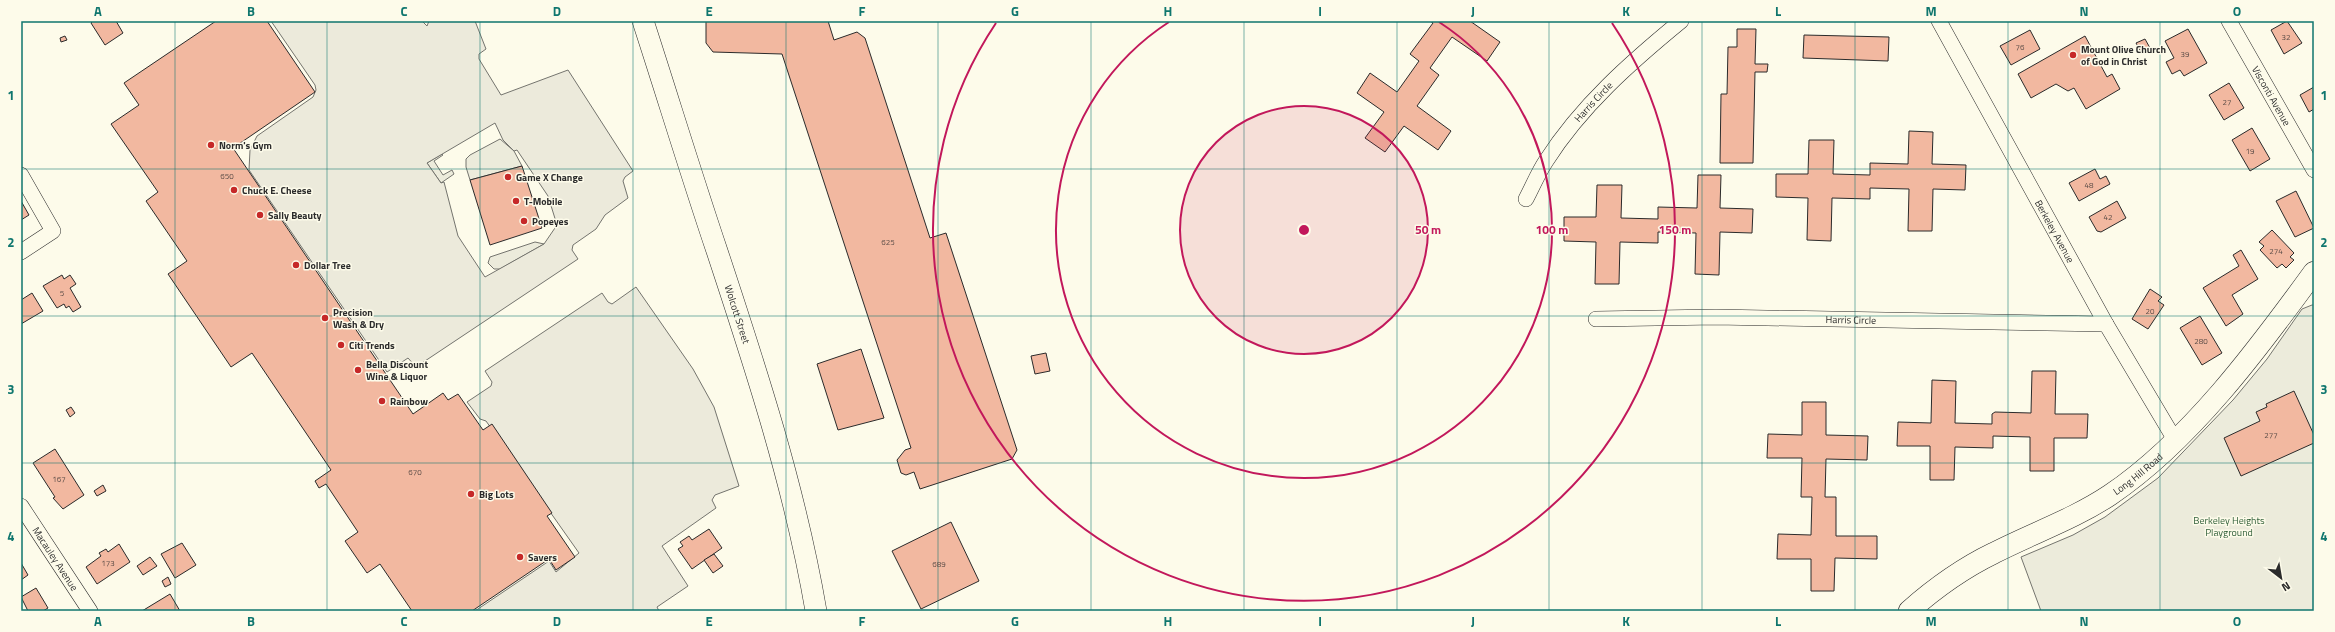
<svg xmlns="http://www.w3.org/2000/svg" width="2335" height="632" viewBox="0 0 2335 632" font-family="'Titillium Web',sans-serif">
	<style>
		.green { fill: #ecebdb; stroke: #74746e }
		.parking { fill: #eceadb; stroke: #74746e; fill-rule: evenodd }
		.building { fill: #f2b8a0; stroke: #2b2b2b }
		.lines { fill: none; stroke-linecap: round; stroke-linejoin: round }
		.minor-casing { stroke: #2b2b2b; stroke-width: 16 }
		.secondary-casing { stroke: #2b2b2b; stroke-width: 22 }
		.minor { stroke: #fdfbea; stroke-width: 15 }
		.secondary { stroke: #fdfbea; stroke-width: 21 }
		.grid { fill: none; stroke: #0f766e; stroke-width: 1; stroke-opacity: 0.55 }
		.ring { fill: none; stroke: #c2185b; stroke-width: 2 }
		.poi-dot { fill: #c62828; stroke: #fdfbea; stroke-width: 1.5 }
		.labels { text-anchor: middle; stroke-width: 3; stroke-linejoin: round; paint-order: stroke }
		.number-label { font-size: 8px; fill: #5d4e48 }
		.poi-label { font-size: 10px; font-weight: bold; fill: #2b2b2b; stroke: #fdfbea; text-anchor: start }
		.street-label { font-size: 10px; fill: #2b2b2b; stroke: #fdfbea }
		.park-label { font-size: 10px; fill: #34623c; stroke: #fdfbea }
		.centre { fill: #c2185b; stroke: #fdfbea; stroke-width: 2 }
		.ring-label { font-size: 12px; text-anchor: middle; font-weight: bold; fill: #c2185b; stroke: #fdfbea; stroke-width: 3; stroke-linejoin: round; paint-order: stroke }
		.neatline { fill: none; stroke: #0f766e; stroke-width: 1.5 }
		.grid-label { font-size: 13px; text-anchor: middle; font-weight: bold; fill: #0f766e }
	</style>
	<rect width="100%" height="100%" fill="#fdfbea"/>
	<g class="green">
		<polygon points="500,139 514,151 522,166 470,180 466,167 466,159 470,155"/>
		<polygon points="442,154 443,155 434,161 443,175 452,170 454,174 441,183 427,163"/>
		<polygon points="535,242 544,244 500,269 494,269 488,263 490,257"/>
		<polygon points="2312,305 2314,305 2314,611 2041,611 2021,557 2073,535 2105,517 2158,478 2233,400 2267,359 2302,309"/>
	</g>
	<g class="parking">
		<path d="M 271,21 L 422,21 L 427,26 L 429,21 L 475,21 L 486,49 L 479,54 L 479,59 L 501,95 L 568,70 L 633,171 L 625,177 L 623,181 L 628,198 L 605,215 L 596,229 L 573,245 L 572,250 L 578,259 L 416,367 L 408,358 L 387,372 L 249,170 L 250,150 L 257,136 L 313,97 L 316,90 L 315,85 ZM 495,123 L 503,140 L 514,151 L 517,150 L 548,196 L 557,225 L 544,244 L 485,277 L 458,236 L 444,182 L 441,183 L 427,163 Z"/>
		<polygon points="636,287 693,369 714,407 739,486 715,495 712,500 716,508 662,546 688,586 657,607 659,611 475,611 549,561 556,572 579,553 486,421 480,419 467,402 491,386 492,382 485,371 602,293 608,302 612,304"/>
	</g>
	<g class="building">
		<polygon points="93,21 116,21 123,33 105,45 91,23"/>
		<polygon points="216,21 267,21 315,92 233,148 413,414 443,393 448,400 458,394 483,430 492,424 552,513 547,516 575,557 556,570 549,559 472,611 412,611 380,564 367,573 345,541 358,532 326,484 319,488 315,481 331,470 252,353 231,367 168,274 187,261 146,201 158,192 111,124 139,105 124,83"/>
		<polygon points="706,21 828,21 834,40 857,32 865,38 930,238 946,233 1017,450 1012,459 920,489 914,472 906,475 901,473 897,460 905,450 911,448 782,54 713,52 706,43"/>
		<polygon points="1430,21 1470,21 1500,42 1487,61 1452,37 1430,68 1439,75 1417,106 1451,131 1438,150 1404,126 1385,152 1365,138 1384,112 1357,93 1370,73 1397,92 1419,61 1410,54 1433,23"/>
		<polygon points="2287,21 2302,43 2284,54 2271,30"/>
		<polygon points="1737,29 1756,29 1755,64 1768,64 1767,72 1755,72 1753,163 1720,163 1721,94 1727,94 1728,47 1737,47"/>
		<polygon points="2188,29 2207,63 2184,76 2180,70 2172,74 2166,62 2174,58 2165,41"/>
		<polygon points="2030,30 2040,49 2011,65 2000,46"/>
		<polygon points="1804,35 1889,37 1888,61 1803,58"/>
		<polygon points="65,36 67,40 61,42 60,38"/>
		<polygon points="2085,36 2107,77 2112,74 2120,89 2086,109 2074,88 2068,91 2056,84 2031,98 2018,74"/>
		<polygon points="2145,39 2150,48 2141,52 2136,43"/>
		<polygon points="2229,83 2244,108 2224,120 2209,95"/>
		<polygon points="2314,87 2314,109 2309,112 2300,95"/>
		<polygon points="2252,128 2270,159 2250,171 2232,140"/>
		<polygon points="1909,131 1933,132 1932,164 1966,165 1965,190 1933,189 1932,231 1908,231 1909,189 1870,188 1870,199 1832,198 1831,241 1807,240 1808,198 1776,197 1776,174 1808,174 1809,140 1834,140 1833,174 1870,175 1870,163 1908,164"/>
		<polygon points="522,166 542,228 490,245 470,180"/>
		<polygon points="2095,169 2100,179 2106,176 2110,184 2079,201 2069,183"/>
		<polygon points="1698,175 1721,175 1720,208 1753,209 1752,233 1720,232 1719,275 1695,274 1696,233 1658,232 1658,243 1620,242 1619,284 1595,284 1596,242 1564,241 1564,217 1596,217 1597,185 1622,185 1621,218 1658,219 1658,207 1697,208"/>
		<polygon points="2296,191 2314,228 2295,237 2276,201"/>
		<polygon points="21,201 29,215 21,220"/>
		<polygon points="2117,201 2126,218 2101,232 2097,231 2089,217"/>
		<polygon points="2272,230 2294,253 2290,257 2294,260 2286,268 2282,264 2277,268 2260,250 2264,246 2259,242"/>
		<polygon points="2241,250 2258,279 2232,295 2243,314 2226,326 2203,288 2239,266 2233,255"/>
		<polygon points="62,275 64,279 70,275 76,284 70,288 81,307 73,312 69,306 66,308 64,304 57,308 43,286"/>
		<polygon points="2150,289 2162,297 2158,301 2164,305 2148,329 2132,319"/>
		<polygon points="32,293 43,311 21,324 21,300"/>
		<polygon points="2200,316 2222,353 2202,365 2180,328"/>
		<polygon points="861,349 884,418 838,430 817,364"/>
		<polygon points="1046,353 1050,371 1035,374 1031,356"/>
		<polygon points="2032,371 2056,371 2055,414 2088,414 2087,438 2054,438 2054,471 2030,471 2030,437 1993,436 1993,448 1955,447 1954,480 1930,480 1930,446 1897,446 1898,422 1931,423 1932,380 1956,381 1955,423 1992,424 1992,414 1995,412 2031,413"/>
		<polygon points="2294,391 2314,435 2314,443 2241,476 2224,438 2260,421 2256,412 2267,407 2266,404"/>
		<polygon points="1802,402 1826,402 1826,435 1868,436 1867,460 1826,459 1825,497 1836,497 1836,536 1877,536 1877,559 1835,558 1834,591 1811,591 1811,559 1777,559 1778,534 1811,535 1812,497 1801,497 1802,458 1767,458 1768,434 1802,435"/>
		<polygon points="71,407 75,413 70,417 66,410"/>
		<polygon points="55,449 84,495 63,509 53,498 55,497 33,463"/>
		<polygon points="103,485 106,491 97,496 94,491"/>
		<polygon points="951,522 979,581 921,609 892,551"/>
		<polygon points="709,529 722,548 692,569 678,549 683,546 680,542 689,536 692,540"/>
		<polygon points="182,543 196,565 175,578 161,554"/>
		<polygon points="119,544 130,562 97,584 86,567 101,556 99,553 106,549 108,552"/>
		<polygon points="714,554 723,566 713,573 704,560"/>
		<polygon points="150,557 157,566 143,575 137,566"/>
		<polygon points="21,563 28,575 21,580"/>
		<polygon points="168,577 171,584 165,587 162,581"/>
		<polygon points="36,588 48,608 43,611 28,611 21,597"/>
		<polygon points="170,594 180,611 142,611"/>
	</g>
	<g class="lines">
		<defs>
			<g id="minor">
				<path id="s1" d="M 1939,21 L 2106,324 L 2175,440"/>
				<path id="s2" d="M 2229,21 L 2314,170"/>
				<polyline points="21,175 53,231 21,252"/>
				<path id="s3" d="M 1526,199 C 1533,186 1538,173 1546,161 C 1581,106 1631,62 1681,21"/>
				<path id="s4" d="M 1596,319 L 1716,317 L 2106,324"/>
				<path id="s5" d="M 21,506 L 90,611"/>
			</g>
			<g id="secondary">
				<path id="s6" d="M 643,21 C 668,98 691,174 717,251 C 756,369 795,488 816,611"/>
				<path id="s7" d="M 1909,611 C 1935,588 1963,568 1994,553 C 2033,533 2074,519 2110,495 C 2190,441 2258,349 2314,272"/>
			</g>
		</defs>
		<use href="#minor" class="minor-casing"/>
		<use href="#secondary" class="secondary-casing"/>
		<use href="#minor" class="minor"/>
		<use href="#secondary" class="secondary"/>
	</g>
	<path class="grid" d="M 175,21 L 175,611M 327,21 L 327,611M 480,21 L 480,611M 633,21 L 633,611M 786,21 L 786,611M 938,21 L 938,611M 1091,21 L 1091,611M 1244,21 L 1244,611M 1397,21 L 1397,611M 1549,21 L 1549,611M 1702,21 L 1702,611M 1855,21 L 1855,611M 2008,21 L 2008,611M 2160,21 L 2160,611M 21,169 L 2314,169M 21,316 L 2314,316M 21,463 L 2314,463"/>
	<circle cx="1304" cy="230" r="124" fill="#c2185b" fill-opacity=".12"/>
	<g class="ring">
		<circle cx="1304" cy="230" r="124"/>
		<path d="M1439 22A248 248 0 1 1 1169 22"/>
		<path d="M1612 23A371 371 0 1 1 996 23"/>
	</g>
	<g class="poi-dot">
		<circle cx="2073" cy="55" r="4"/>
		<circle cx="211" cy="145" r="4"/>
		<circle cx="508" cy="177" r="4"/>
		<circle cx="234" cy="190" r="4"/>
		<circle cx="516" cy="201" r="4"/>
		<circle cx="260" cy="215" r="4"/>
		<circle cx="524" cy="221" r="4"/>
		<circle cx="296" cy="265" r="4"/>
		<circle cx="325" cy="318" r="4"/>
		<circle cx="341" cy="345" r="4"/>
		<circle cx="358" cy="370" r="4"/>
		<circle cx="382" cy="401" r="4"/>
		<circle cx="471" cy="494" r="4"/>
		<circle cx="520" cy="557" r="4"/>
	</g>
	<g class="labels">
		<g class="number-label">
			<text x="2286" y="40">32</text>
			<text x="2020" y="50">76</text>
			<text x="2185" y="57">39</text>
			<text x="2227" y="105">27</text>
			<text x="2250" y="154">19</text>
			<text x="227" y="179">650</text>
			<text x="2089" y="188">48</text>
			<text x="2108" y="220">42</text>
			<text x="888" y="245">625</text>
			<text x="2276" y="254">274</text>
			<text x="62" y="296">5</text>
			<text x="2150" y="314">20</text>
			<text x="2201" y="344">280</text>
			<text x="2271" y="438">277</text>
			<text x="415" y="475">670</text>
			<text x="59" y="482">167</text>
			<text x="108" y="566">173</text>
			<text x="939" y="567">689</text>
		</g>
		<g class="poi-label">
			<text x="2081" y="53">Mount Olive Church<tspan x="2081" dy="12">of God in Christ</tspan></text>
			<text x="219" y="149">Norm's Gym</text>
			<text x="516" y="181">Game X Change</text>
			<text x="242" y="194">Chuck E. Cheese</text>
			<text x="524" y="205">T-Mobile</text>
			<text x="268" y="219">Sally Beauty</text>
			<text x="532" y="225">Popeyes</text>
			<text x="304" y="269">Dollar Tree</text>
			<text x="333" y="316">Precision<tspan x="333" dy="12">Wash &amp; Dry</tspan></text>
			<text x="349" y="349">Citi Trends</text>
			<text x="366" y="368">Bella Discount<tspan x="366" dy="12">Wine &amp; Liquor</tspan></text>
			<text x="390" y="405">Rainbow</text>
			<text x="479" y="498">Big Lots</text>
			<text x="528" y="561">Savers</text>
		</g>
		<g class="street-label">
			<text dy="4" stroke="none"><textPath href="#s2" startOffset="86">Visconti Avenue</textPath></text>
			<text dy="4" stroke="none"><textPath href="#s3" startOffset="119">Harris Circle</textPath></text>
			<text dy="4" stroke="none"><textPath href="#s1" startOffset="240">Berkeley Avenue</textPath></text>
			<text dy="4" stroke="none"><textPath href="#s6" startOffset="308">Wolcott Street</textPath></text>
			<text dy="4" stroke="none"><textPath href="#s4" startOffset="255">Harris Circle</textPath></text>
			<text dy="4" stroke="none"><textPath href="#s7" startOffset="268">Long Hill Road</textPath></text>
			<text dy="4" stroke="none"><textPath href="#s5" startOffset="63">Macauley Avenue</textPath></text>
		</g>
		<g class="park-label">
			<text x="2229" y="524">Berkeley Heights<tspan x="2229" dy="12">Playground</tspan></text>
		</g>
	</g>
	<circle cx="1304" cy="230" r="6" class="centre"/>
	<g class="ring-label">
		<text x="1428" y="234">50 m</text>
		<text x="1552" y="234">100 m</text>
		<text x="1675" y="234">150 m</text>
	</g>
	<rect width="2335" height="632" fill="none" stroke="#fdfbea" stroke-width="44"/>
	<g transform="translate(2281 578) rotate(149)" stroke="#fdfbea" stroke-width="3" paint-order="stroke">
	<path d="M0-3L7 15L0 10L-7 15Z" fill="#2b2b2b"/>
	<text y="-6" font-size="11" font-weight="bold" text-anchor="middle" fill="#2b2b2b">N</text>
	</g>
	<rect x="22" y="22" width="2291" height="588" class="neatline"/>
	<g class="grid-label">
		<text x="98" y="16">A</text>
		<text x="251" y="16">B</text>
		<text x="404" y="16">C</text>
		<text x="557" y="16">D</text>
		<text x="709" y="16">E</text>
		<text x="862" y="16">F</text>
		<text x="1015" y="16">G</text>
		<text x="1168" y="16">H</text>
		<text x="1320" y="16">I</text>
		<text x="1473" y="16">J</text>
		<text x="1626" y="16">K</text>
		<text x="1778" y="16">L</text>
		<text x="1931" y="16">M</text>
		<text x="2084" y="16">N</text>
		<text x="2237" y="16">O</text>
		<text x="11" y="100">1</text>
		<text x="2324" y="100">1</text>
		<text x="11" y="247">2</text>
		<text x="2324" y="247">2</text>
		<text x="11" y="394">3</text>
		<text x="2324" y="394">3</text>
		<text x="11" y="541">4</text>
		<text x="2324" y="541">4</text>
		<text x="98" y="626">A</text>
		<text x="251" y="626">B</text>
		<text x="404" y="626">C</text>
		<text x="557" y="626">D</text>
		<text x="709" y="626">E</text>
		<text x="862" y="626">F</text>
		<text x="1015" y="626">G</text>
		<text x="1168" y="626">H</text>
		<text x="1320" y="626">I</text>
		<text x="1473" y="626">J</text>
		<text x="1626" y="626">K</text>
		<text x="1778" y="626">L</text>
		<text x="1931" y="626">M</text>
		<text x="2084" y="626">N</text>
		<text x="2237" y="626">O</text>
	</g>
</svg>
